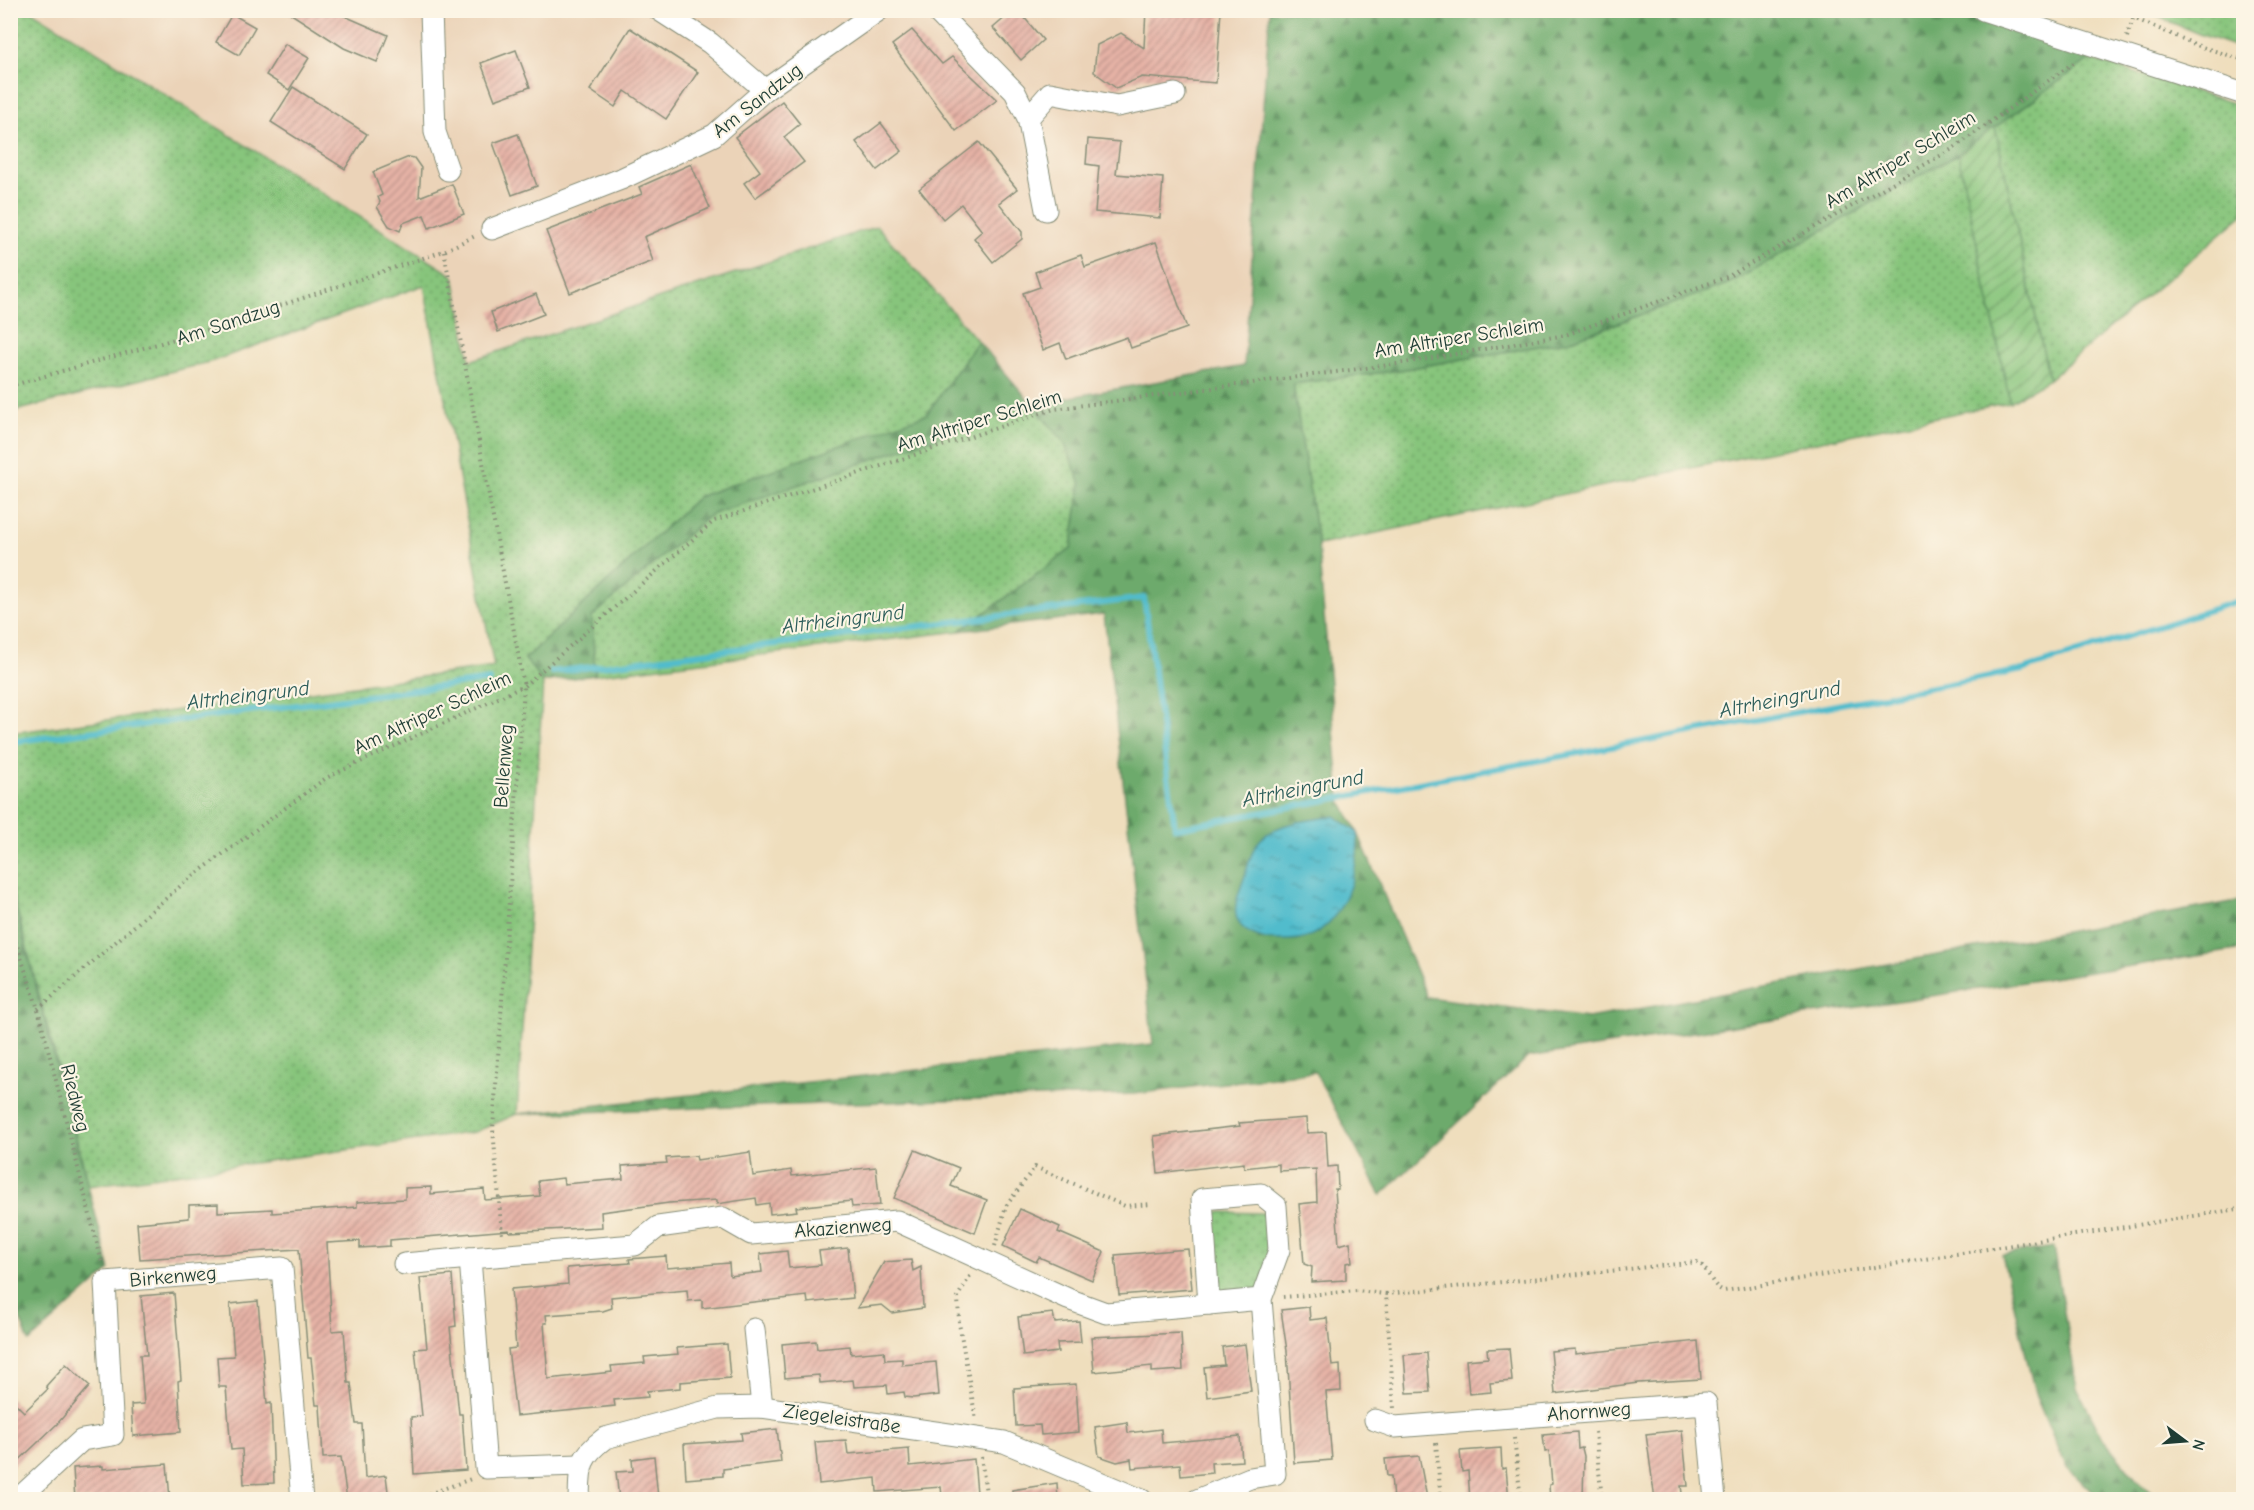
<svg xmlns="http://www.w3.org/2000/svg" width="2254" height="1510" viewBox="0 0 2254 1510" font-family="'Comic Neue',sans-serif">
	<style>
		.built { fill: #ebd3b8 }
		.grass { fill: url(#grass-dots); stroke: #538158; stroke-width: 1.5 }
		.forest { fill: url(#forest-firs); stroke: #467450; stroke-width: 1.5 }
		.garden { fill: url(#garden-furrows); stroke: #538158; stroke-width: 1.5 }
		.water { fill: url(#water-ripples); stroke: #387c80; stroke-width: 1.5 }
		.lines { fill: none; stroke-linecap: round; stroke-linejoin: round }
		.stream { stroke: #51bccc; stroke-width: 6 }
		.building { fill: url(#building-hatch) }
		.minor-casing { stroke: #878e78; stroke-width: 23 }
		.path { stroke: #878e78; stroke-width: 4; stroke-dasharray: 1.5 4.5; stroke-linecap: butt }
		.minor { stroke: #fff; stroke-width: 21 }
		.labels { text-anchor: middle; stroke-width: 4.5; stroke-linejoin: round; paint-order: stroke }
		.street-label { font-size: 20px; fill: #1f3d34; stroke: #fcf5e5 }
		.water-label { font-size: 21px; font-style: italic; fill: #2c5d5a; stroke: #fcf5e5 }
	</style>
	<defs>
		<pattern id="grass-dots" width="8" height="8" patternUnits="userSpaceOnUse" patternTransform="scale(1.5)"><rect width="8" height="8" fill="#87c57c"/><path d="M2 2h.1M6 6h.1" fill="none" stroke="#6ea166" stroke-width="1.8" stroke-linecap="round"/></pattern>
		<pattern id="forest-firs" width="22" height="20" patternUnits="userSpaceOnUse" patternTransform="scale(1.5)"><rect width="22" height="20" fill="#6daa6c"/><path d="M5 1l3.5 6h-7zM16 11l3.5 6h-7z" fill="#598c5a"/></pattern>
		<pattern id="garden-furrows" width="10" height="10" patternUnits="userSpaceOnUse" patternTransform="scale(1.5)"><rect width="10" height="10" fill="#87c57c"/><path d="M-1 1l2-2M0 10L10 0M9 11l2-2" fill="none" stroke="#6ea166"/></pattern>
		<pattern id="water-ripples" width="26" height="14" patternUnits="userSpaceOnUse" patternTransform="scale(1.5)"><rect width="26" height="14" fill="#51bccc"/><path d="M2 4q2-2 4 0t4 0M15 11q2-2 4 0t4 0" fill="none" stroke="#439aa6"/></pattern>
		<pattern id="building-hatch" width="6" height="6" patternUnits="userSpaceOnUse" patternTransform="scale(1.5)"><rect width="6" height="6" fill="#e6b2a6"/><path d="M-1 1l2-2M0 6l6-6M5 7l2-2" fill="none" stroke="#ba9288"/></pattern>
	</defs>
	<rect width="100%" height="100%" fill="#fcf5e5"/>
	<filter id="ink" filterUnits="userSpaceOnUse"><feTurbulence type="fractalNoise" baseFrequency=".0167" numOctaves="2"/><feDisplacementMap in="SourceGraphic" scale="12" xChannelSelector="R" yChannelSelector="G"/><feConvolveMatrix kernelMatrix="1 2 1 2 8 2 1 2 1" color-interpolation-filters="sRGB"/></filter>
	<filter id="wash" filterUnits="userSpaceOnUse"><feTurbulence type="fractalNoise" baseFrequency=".008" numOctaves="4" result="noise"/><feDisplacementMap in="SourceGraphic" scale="24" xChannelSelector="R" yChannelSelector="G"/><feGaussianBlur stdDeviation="1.35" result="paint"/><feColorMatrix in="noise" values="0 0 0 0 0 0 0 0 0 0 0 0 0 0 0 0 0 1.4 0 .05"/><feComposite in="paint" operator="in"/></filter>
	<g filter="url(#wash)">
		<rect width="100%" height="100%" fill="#efdebd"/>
		<polygon class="built" points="32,11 1270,11 1245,367 1032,404 877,226 470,361 454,275"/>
		<g class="grass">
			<polygon points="11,11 32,11 454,276 470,361 877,226 978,341 927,414 698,497 525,659 543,682 517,1114 475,1132 89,1186 11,887 11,733 494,667 424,285 213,361 11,412"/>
			<polygon points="2144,11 2243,11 2243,49 2199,34"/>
			<polygon points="2090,59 2243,106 2243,215 2049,379 1995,127"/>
			<polygon points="1958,154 2010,402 1318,545 1293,384 1400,370 1568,341 1730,283"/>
			<polygon points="1032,404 1064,442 1081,484 1071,549 960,631 595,675 592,617 710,515"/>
			<polygon points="1213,1212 1266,1213 1270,1263 1258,1298 1214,1299"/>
		</g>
		<g class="forest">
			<polygon points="1270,11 1959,11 2090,59 1958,154 1730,283 1568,341 1400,370 1293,384 1318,545 1340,799 1358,833 1427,997 1588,1018 2243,900 2243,949 1528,1057 1381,1195 1315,1072 1134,1094 517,1114 1153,1044 1104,614 960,631 1071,549 1081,484 1064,442 1032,404 710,515 592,617 595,675 543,682 525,659 698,497 927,414 978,341 1032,404 1244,366"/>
			<polygon points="10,887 110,1270 29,1342 10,1293"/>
			<polygon points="2053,1247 2077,1388 2104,1440 2136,1479 2158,1499 2099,1499 2066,1466 2036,1397 2002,1255"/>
		</g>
		<polygon class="garden" points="1995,127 2049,379 2010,402 1958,154"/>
		<path class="water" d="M 1335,816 L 1358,833 C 1359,875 1341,939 1289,940 C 1279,940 1271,941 1262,938 C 1252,934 1241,930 1237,919 C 1232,905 1241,889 1245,875 C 1248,866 1251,853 1256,845 C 1273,821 1309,821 1335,816 Z"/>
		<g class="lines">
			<g class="stream">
				<polyline points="552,672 1144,598 1175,828 1178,828 2023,670 2244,599"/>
				<polyline points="10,742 490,680"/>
			</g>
		</g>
		<g id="blocks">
			<g class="building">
				<polygon points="285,10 331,10 388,35 377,62 344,48"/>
				<polygon points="1014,10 1018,10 1043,40 1021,60 993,28"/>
				<polygon points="1146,10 1221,10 1216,83 1142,77 1116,88 1094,72 1097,45 1121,33 1144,48"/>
				<polygon points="232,14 255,27 239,55 216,42"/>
				<polygon points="630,28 698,72 666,119 625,91 615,107 590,90"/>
				<polygon points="912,30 942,64 952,57 997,100 956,131 892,45"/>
				<polygon points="285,44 309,58 289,90 266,75"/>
				<polygon points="516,50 530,87 495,100 481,63"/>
				<polygon points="293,87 367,134 345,169 271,122"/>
				<polygon points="782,101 800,124 784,137 804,162 755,198 744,183 760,171 735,137"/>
				<polygon points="881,123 902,151 877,170 856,142"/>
				<polygon points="518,134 537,186 512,195 493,143"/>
				<polygon points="1088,139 1120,142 1116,174 1163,178 1160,218 1095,212 1099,166 1086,164"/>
				<polygon points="979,142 1017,189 999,203 1022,232 1022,239 993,262 974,238 982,231 961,204 943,219 919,189"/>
				<polygon points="409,157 414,158 421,168 419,197 452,184 464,214 429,228 424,215 403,223 400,231 389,226 377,207 380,202 378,197 382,195 373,172"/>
				<polygon points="691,164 710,208 644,237 653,261 570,293 546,231 642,194 639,187"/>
				<polygon points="1156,242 1187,328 1131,348 1127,337 1066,359 1060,343 1043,350 1023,293 1040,287 1035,272 1081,255 1085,267"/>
				<polygon points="536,294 544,314 498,332 491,312"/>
				<polygon points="1306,1118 1307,1133 1326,1132 1328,1167 1337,1166 1338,1189 1335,1189 1339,1245 1350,1242 1352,1262 1346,1263 1346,1280 1311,1282 1312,1267 1304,1264 1299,1204 1317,1202 1316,1169 1279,1171 1279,1164 1244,1168 1244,1163 1158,1173 1154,1136 1240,1126 1239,1123"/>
				<polygon points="915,1150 959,1168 951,1186 987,1200 975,1233 894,1198"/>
				<polygon points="750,1152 753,1176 791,1170 792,1176 876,1167 880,1205 852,1207 851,1201 796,1207 797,1211 770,1214 769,1203 757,1205 756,1198 717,1204 717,1200 669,1203 601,1212 602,1227 510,1232 509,1230 390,1240 390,1246 360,1248 360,1241 327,1243 332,1331 344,1330 348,1383 351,1383 356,1424 362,1424 365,1478 386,1475 389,1500 347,1500 341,1457 323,1458 320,1405 316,1405 311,1358 308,1358 299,1249 140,1259 137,1223 189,1218 189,1205 218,1204 218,1212 272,1209 272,1213 357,1207 357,1202 405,1199 405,1188 431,1187 431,1194 484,1189 485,1200 540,1196 538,1181 563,1178 564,1184 623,1179 622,1166 667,1163 666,1158 696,1156 697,1160"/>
				<polygon points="1020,1209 1060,1227 1058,1232 1104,1252 1092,1280 1039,1257 1036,1262 1003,1246"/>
				<polygon points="848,1248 853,1298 808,1303 807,1296 702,1308 702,1300 688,1301 687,1290 611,1297 612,1308 603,1311 546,1315 547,1323 544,1323 548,1379 612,1372 611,1366 645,1363 644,1357 678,1354 677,1348 727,1344 730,1378 680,1382 680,1388 647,1391 648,1397 614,1400 615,1406 516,1416 508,1349 516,1348 511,1289 568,1284 567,1268 630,1263 629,1259 666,1256 667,1268 729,1263 730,1276 762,1272 760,1254 787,1251 789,1268 821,1265 819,1251"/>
				<polygon points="1188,1249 1192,1289 1119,1295 1115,1255"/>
				<polygon points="911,1260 913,1271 921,1267 923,1308 892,1313 882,1305 857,1308 884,1262"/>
				<polygon points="452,1275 456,1326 450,1327 459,1414 462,1414 466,1470 414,1474 411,1417 422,1416 415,1349 427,1348 420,1278"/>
				<polygon points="174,1293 181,1380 178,1381 181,1432 133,1436 131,1405 144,1404 140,1355 147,1355 141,1296"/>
				<polygon points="258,1301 267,1404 271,1403 274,1483 244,1484 242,1449 231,1450 226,1387 219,1387 217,1357 234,1356 230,1304"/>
				<polygon points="1309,1307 1310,1320 1327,1318 1332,1366 1340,1365 1341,1391 1326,1392 1332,1460 1294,1463 1287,1351 1281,1310"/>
				<polygon points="1053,1313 1055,1323 1079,1321 1081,1342 1057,1343 1058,1352 1023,1356 1018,1317"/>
				<polygon points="1181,1333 1183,1370 1152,1372 1152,1366 1094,1372 1091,1337"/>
				<polygon points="816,1341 817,1349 850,1346 851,1354 884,1351 885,1360 902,1359 902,1365 936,1362 939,1395 913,1398 905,1397 904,1392 888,1394 887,1385 854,1387 853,1380 820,1383 819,1375 785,1378 782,1344"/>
				<polygon points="1698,1341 1701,1379 1638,1383 1555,1394 1551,1351 1575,1349 1575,1354"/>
				<polygon points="1245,1344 1251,1391 1207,1397 1204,1367 1224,1365 1222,1347"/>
				<polygon points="1509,1348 1512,1381 1490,1383 1491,1392 1469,1394 1466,1360 1488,1358 1487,1349"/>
				<polygon points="1427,1353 1430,1392 1407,1393 1404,1355"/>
				<polygon points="66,1364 90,1386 57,1424 10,1469 10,1398 24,1412 48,1389 46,1386"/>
				<polygon points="1076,1384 1079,1432 1041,1435 1040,1425 1016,1426 1014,1388"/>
				<polygon points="1127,1422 1128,1433 1161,1429 1162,1443 1240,1436 1242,1461 1211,1463 1212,1473 1181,1476 1180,1464 1132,1468 1131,1459 1117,1462 1099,1456 1095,1427"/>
				<polygon points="777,1429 781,1462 723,1469 723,1476 686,1479 684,1444 742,1440 741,1433"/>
				<polygon points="1682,1430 1688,1486 1681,1486 1683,1500 1655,1500 1646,1434"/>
				<polygon points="1577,1432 1578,1449 1582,1448 1584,1456 1583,1500 1550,1500 1549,1485 1552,1484 1549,1451 1545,1452 1543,1435"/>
				<polygon points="846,1440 848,1454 909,1449 910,1466 974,1459 977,1493 942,1496 941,1487 877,1492 876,1478 819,1484 815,1442"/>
				<polygon points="1501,1448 1502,1469 1506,1468 1509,1500 1470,1500 1468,1471 1462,1472 1460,1451"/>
				<polygon points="654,1456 658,1498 619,1500 616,1472 633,1471 632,1459"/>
				<polygon points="1419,1456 1427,1498 1393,1500 1391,1476 1387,1476 1385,1459"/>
				<polygon points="167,1464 170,1499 75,1500 73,1468 103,1466 103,1469"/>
				<polygon points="1057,1483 1058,1500 1012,1500 1012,1490"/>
			</g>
		</g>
	</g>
	<g filter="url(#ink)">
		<use href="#blocks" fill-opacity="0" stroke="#878e78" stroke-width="1.5"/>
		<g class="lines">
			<defs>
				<g id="minor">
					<polyline points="431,10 435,132 448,170"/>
					<polyline points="659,10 710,43 765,90"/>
					<polyline points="935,10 1015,92 1028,118 1046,210"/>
					<polyline points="1983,10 2244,94"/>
					<polyline points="1028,118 1050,93 1117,106 1175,94"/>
					<polyline points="492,229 621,179 714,135 765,90 879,10"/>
					<polyline points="404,1264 470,1258"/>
					<polyline points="754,1329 762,1407"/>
					<polyline points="1375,1420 1395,1427 1706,1403 1715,1500"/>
					<polyline points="580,1465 486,1468 470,1258 635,1245 658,1227 723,1218 751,1234 897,1221 1068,1299 1106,1313 1209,1304"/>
					<polyline points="17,1500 82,1440 113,1435 105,1282 282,1268 302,1500"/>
					<path d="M 579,1500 C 580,1468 578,1458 605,1438 L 718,1408 L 762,1407 L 1004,1442 L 1142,1500"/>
					<polyline points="1197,1500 1250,1478 1275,1474 1261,1299 1279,1250 1276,1206 1261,1194 1202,1199 1209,1304 1261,1299"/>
				</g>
			</defs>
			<use href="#minor" class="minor-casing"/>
			<g class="path">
				<polyline points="2115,10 2199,46 2244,60"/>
				<polyline points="2127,37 2133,19 2147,10"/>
				<polyline points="444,251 524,686 493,1129 502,1235"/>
				<polyline points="10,386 210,329 444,251 475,236"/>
				<polyline points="10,924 38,1009 102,1263"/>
				<polyline points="38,1009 185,882 326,778 524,686 714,521 1054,409 1404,363 1565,335 1727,277 1954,148 2076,61"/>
				<polyline points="995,1246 1006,1206 1035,1167 1125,1206 1152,1204"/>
				<polyline points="970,1276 958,1296 959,1323 976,1420"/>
				<path d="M 1386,1294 L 1697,1262 C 1710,1269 1710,1286 1724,1291 L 2244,1208"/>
				<polyline points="1283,1297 1357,1291 1386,1294 1394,1408"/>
				<polyline points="1595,1432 1602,1500"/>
				<polyline points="1514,1438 1521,1500"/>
				<polyline points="1436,1443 1441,1500"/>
				<polyline points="981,1457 987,1500"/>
				<polyline points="412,1500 471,1479"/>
			</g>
			<use href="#minor" class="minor"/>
		</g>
	</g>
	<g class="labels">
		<g class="street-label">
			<text transform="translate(757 100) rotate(-38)" y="7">Am Sandzug</text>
			<text transform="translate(1900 159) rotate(-31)" y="7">Am Altriper Schleim</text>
			<text transform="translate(228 322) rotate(-18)" y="7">Am Sandzug</text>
			<text transform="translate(1459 337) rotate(-9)" y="7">Am Altriper Schleim</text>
			<text transform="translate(979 420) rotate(-17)" y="7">Am Altriper Schleim</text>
			<text transform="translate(432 712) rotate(-25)" y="7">Am Altriper Schleim</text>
			<text transform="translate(503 766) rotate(-86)" y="7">Bellenweg</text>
			<text transform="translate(76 1098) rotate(76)" y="7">Riedweg</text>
			<text transform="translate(843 1227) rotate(-4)" y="7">Akazienweg</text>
			<text transform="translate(173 1276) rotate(-5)" y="7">Birkenweg</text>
			<text transform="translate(1589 1411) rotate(-4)" y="7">Ahornweg</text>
			<text transform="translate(842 1418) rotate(8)" y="7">Ziegeleistraße</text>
		</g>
		<g class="water-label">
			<text transform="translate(843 619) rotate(-7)" y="7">Altrheingrund</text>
			<text transform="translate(248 695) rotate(-7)" y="7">Altrheingrund</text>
			<text transform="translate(1780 699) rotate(-11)" y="7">Altrheingrund</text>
			<text transform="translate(1303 788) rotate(-11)" y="7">Altrheingrund</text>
		</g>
	</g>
	<rect width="2254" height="1510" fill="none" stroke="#fcf5e5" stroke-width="36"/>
	<g transform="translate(2185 1441) rotate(106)" stroke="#fcf5e5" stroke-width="4.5" paint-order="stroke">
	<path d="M0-4.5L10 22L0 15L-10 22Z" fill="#1f3d34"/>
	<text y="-9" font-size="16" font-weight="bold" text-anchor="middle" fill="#1f3d34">N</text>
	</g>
</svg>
